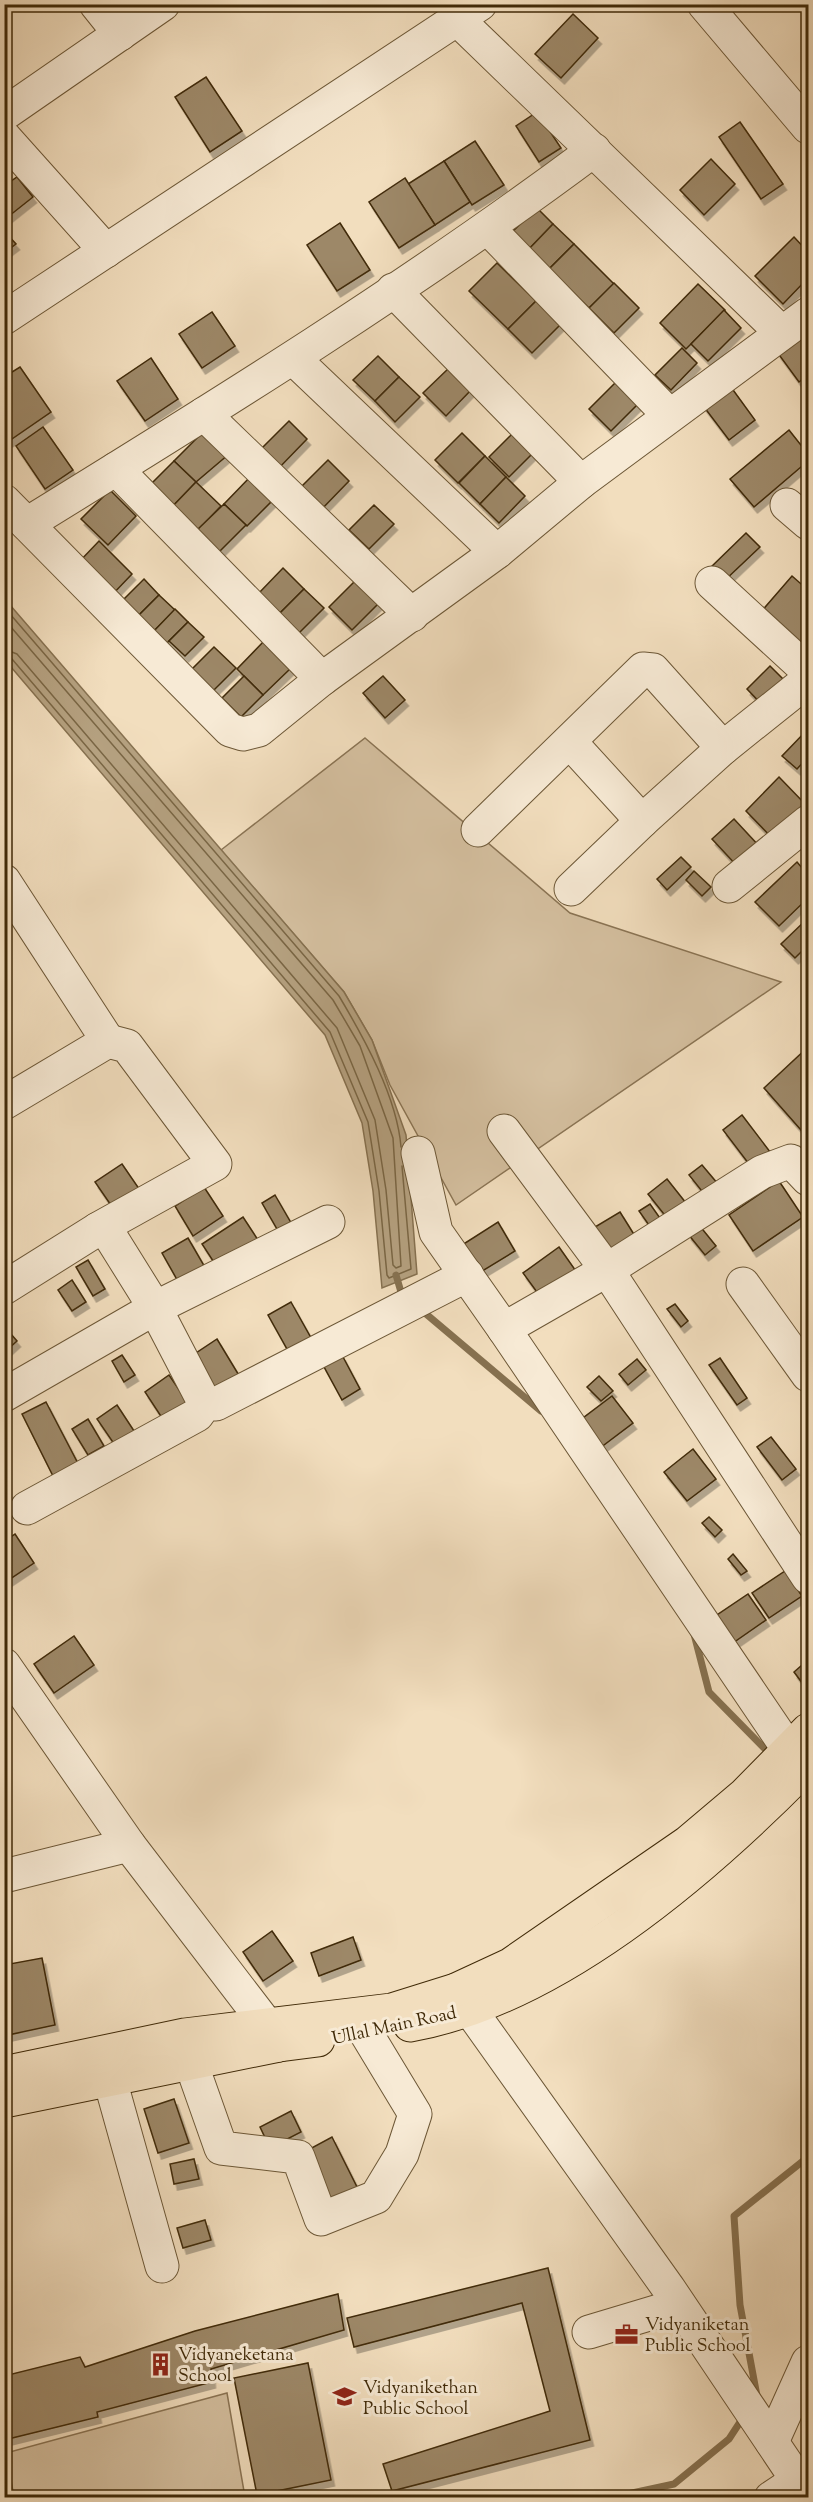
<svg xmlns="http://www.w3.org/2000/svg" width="813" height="2502" viewBox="0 0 813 2502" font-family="'Sorts Mill Goudy',serif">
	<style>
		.green { fill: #d4bf9f; stroke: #8a7454; stroke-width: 1.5 }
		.water { fill: #b5a180; stroke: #867150; stroke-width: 1.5 }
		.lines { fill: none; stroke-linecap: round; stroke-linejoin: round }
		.shore { stroke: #7a6644; stroke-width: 1.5 }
		.stream { stroke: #867150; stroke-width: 7 }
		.building { fill: #9d8867; stroke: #402a08; stroke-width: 1.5; filter: url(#shadow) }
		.minor-casing { stroke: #6c5736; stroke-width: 35 }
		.major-casing { stroke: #402a08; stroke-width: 35 }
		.minor { stroke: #f7ead5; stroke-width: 33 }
		.major { stroke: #f2debe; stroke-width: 33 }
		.labels { text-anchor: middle; stroke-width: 6; stroke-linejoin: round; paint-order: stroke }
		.street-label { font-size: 18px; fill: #402a08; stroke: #f7ead5 }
		.poi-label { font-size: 18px; fill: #402a08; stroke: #f7ead5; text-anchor: start }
	</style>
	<defs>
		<filter id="shadow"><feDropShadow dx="3.5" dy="6" stdDeviation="0" flood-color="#0004"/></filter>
	</defs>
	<rect width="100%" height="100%" fill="#f2debe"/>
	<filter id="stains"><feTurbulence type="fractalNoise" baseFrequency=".00333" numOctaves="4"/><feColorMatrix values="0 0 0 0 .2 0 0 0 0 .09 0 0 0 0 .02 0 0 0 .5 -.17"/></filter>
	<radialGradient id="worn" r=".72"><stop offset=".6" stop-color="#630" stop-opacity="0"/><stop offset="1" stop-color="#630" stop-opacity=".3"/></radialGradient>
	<g class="green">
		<polygon points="365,738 570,913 781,982 456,1205 390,1085 372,1040 344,992 221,850"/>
		<polygon points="227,2393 245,2497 14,2497 6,2453"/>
	</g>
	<polygon class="water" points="4,598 344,992 372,1040 406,1135 417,1274 382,1288 373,1191 362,1123 325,1035 5,660"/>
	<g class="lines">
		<g class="shore">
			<path d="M 4,607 L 339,996 C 364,1038 397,1097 401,1147"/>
			<polyline points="4,619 333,1000 360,1046 393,1138 401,1266 396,1268 393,1265 386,1190 375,1120 337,1028 17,654 4,649"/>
			<polyline points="4,657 12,659 330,1032 368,1122 379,1191 387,1275 389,1278 411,1269 402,1166"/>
		</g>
		<g class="stream">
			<polyline points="396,1275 401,1292 407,1297"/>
			<polyline points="419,1308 541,1411"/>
			<polyline points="694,1634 709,1692 771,1755"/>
			<polyline points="757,2396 740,2305 734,2216 808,2157"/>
			<polyline points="609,2498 674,2484 729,2439 744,2416"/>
		</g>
	</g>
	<g class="building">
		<polygon points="573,14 598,38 561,78 535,54"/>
		<polygon points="206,77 242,131 210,152 175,97"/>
		<polygon points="537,112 561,148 539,162 516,126"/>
		<polygon points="740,122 783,184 761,199 719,137"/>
		<polygon points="475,141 504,185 472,205 444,161"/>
		<polygon points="711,159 735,184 704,215 680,190"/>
		<polygon points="444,161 470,202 435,225 408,184"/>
		<polygon points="17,177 33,197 4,220 4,186"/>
		<polygon points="405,178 435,225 399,248 369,202"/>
		<polygon points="537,208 553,224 528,250 511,233"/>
		<polygon points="340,223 370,270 337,291 307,245"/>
		<polygon points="553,224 574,244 548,270 528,250"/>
		<polygon points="4,231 16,244 4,253"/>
		<polygon points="794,237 808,252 808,278 783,304 755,276"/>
		<polygon points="574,244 614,284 589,308 549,269"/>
		<polygon points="497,263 536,301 508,329 469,291"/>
		<polygon points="614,283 639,308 614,333 589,308"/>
		<polygon points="698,284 725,310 686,349 660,323"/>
		<polygon points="537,300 561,324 532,353 508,329"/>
		<polygon points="724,310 741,328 708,361 691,344"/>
		<polygon points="212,312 235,346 202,368 179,334"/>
		<polygon points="799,335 808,349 808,375 799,382 777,352"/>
		<polygon points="682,348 697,363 671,390 655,375"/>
		<polygon points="378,356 399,377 375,401 353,380"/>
		<polygon points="151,358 178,399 145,421 117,381"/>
		<polygon points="20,367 51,412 9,441 4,434 4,377"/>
		<polygon points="450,367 472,389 446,416 423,393"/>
		<polygon points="399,377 420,397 395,422 375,401"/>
		<polygon points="616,382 638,404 611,431 589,409"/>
		<polygon points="728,383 755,420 729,440 701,403"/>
		<polygon points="289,421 307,439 278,469 260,450"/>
		<polygon points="43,427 73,470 45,489 16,446"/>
		<polygon points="205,430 229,454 196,482 174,461"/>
		<polygon points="789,430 808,454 808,461 754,507 730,479"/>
		<polygon points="515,431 535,451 509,477 489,457"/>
		<polygon points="462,433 485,456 458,483 435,460"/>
		<polygon points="485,456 506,477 480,504 459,483"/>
		<polygon points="328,460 349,481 320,511 299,489"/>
		<polygon points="174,461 196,482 171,508 149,486"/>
		<polygon points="251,476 274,499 247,526 224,504"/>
		<polygon points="506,477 525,496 499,523 480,504"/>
		<polygon points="196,482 221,506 196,532 171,508"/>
		<polygon points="110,490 136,516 108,545 81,519"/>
		<polygon points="224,504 246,525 218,553 196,531"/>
		<polygon points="374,505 394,524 369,549 349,530"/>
		<polygon points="746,533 760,547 722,583 709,569"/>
		<polygon points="99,541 132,574 112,595 79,562"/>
		<polygon points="283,568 304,589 278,615 258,594"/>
		<polygon points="792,576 808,590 808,655 760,613"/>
		<polygon points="144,579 159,595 136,618 121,602"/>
		<polygon points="357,579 380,602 352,630 329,607"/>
		<polygon points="304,589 324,608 298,634 278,615"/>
		<polygon points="159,595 175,610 153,632 137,617"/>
		<polygon points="175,609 188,622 165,645 153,632"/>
		<polygon points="188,622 204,637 185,656 169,641"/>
		<polygon points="264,641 291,668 263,695 237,669"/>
		<polygon points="214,647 236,668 213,691 192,669"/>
		<polygon points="770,666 788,684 765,708 747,689"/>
		<polygon points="244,676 263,695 241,717 222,698"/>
		<polygon points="383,676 405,700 385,718 363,693"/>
		<polygon points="807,730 808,757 797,769 782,756"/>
		<polygon points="779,777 807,806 773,839 746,811"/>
		<polygon points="734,819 760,847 738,867 712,839"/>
		<polygon points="681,857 691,867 667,890 657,879"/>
		<polygon points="797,862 808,875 808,898 779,926 755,902"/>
		<polygon points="694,871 711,887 702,896 686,880"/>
		<polygon points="808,918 808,954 804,949 795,958 781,944"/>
		<polygon points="808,1047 808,1138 764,1088"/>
		<polygon points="742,1115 774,1157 755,1172 723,1130"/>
		<polygon points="122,1164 144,1196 117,1214 95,1182"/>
		<polygon points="702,1165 718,1184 705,1195 689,1175"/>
		<polygon points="667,1179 686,1203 667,1218 648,1194"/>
		<polygon points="779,1181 803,1217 753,1251 729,1215"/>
		<polygon points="204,1187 223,1216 193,1236 175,1206"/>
		<polygon points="275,1195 294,1228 281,1236 262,1203"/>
		<polygon points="650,1204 662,1221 651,1228 639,1211"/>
		<polygon points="620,1212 635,1236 605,1254 590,1230"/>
		<polygon points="243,1217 258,1240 217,1267 202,1244"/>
		<polygon points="498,1222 515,1251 479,1273 462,1245"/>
		<polygon points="699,1225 716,1246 705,1255 688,1234"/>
		<polygon points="188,1238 210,1276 184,1292 162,1253"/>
		<polygon points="559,1247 578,1274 542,1299 523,1273"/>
		<polygon points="88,1260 105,1289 93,1296 76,1267"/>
		<polygon points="72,1280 86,1302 72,1311 58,1290"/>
		<polygon points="291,1302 315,1345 292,1358 268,1315"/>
		<polygon points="675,1304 688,1321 681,1327 667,1309"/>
		<polygon points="4,1326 17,1341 5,1352 4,1351"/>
		<polygon points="217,1339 240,1377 216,1392 193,1355"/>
		<polygon points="122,1355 135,1375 124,1382 112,1361"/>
		<polygon points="342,1355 360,1389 342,1400 323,1365"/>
		<polygon points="720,1358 747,1398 737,1405 709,1365"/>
		<polygon points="637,1359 646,1370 628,1385 619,1374"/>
		<polygon points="169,1375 193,1410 168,1427 145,1392"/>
		<polygon points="599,1376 613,1391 601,1401 587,1387"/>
		<polygon points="612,1396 633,1423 600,1448 579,1421"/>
		<polygon points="46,1402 84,1475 59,1488 22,1414"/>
		<polygon points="117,1405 140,1440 121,1454 97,1419"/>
		<polygon points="88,1419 104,1446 88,1455 72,1429"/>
		<polygon points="771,1437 796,1469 782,1480 757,1447"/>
		<polygon points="693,1449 716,1479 687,1501 664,1472"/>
		<polygon points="709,1517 722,1530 715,1537 702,1523"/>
		<polygon points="15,1534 34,1563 4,1583 4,1542"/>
		<polygon points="733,1554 747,1571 741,1575 728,1559"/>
		<polygon points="785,1571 802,1596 769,1618 752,1593"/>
		<polygon points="748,1594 766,1620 730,1645 711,1619"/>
		<polygon points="74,1636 94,1665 54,1693 34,1664"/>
		<polygon points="802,1665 808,1673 806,1688 794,1672"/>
		<polygon points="272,1931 293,1961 263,1981 243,1952"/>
		<polygon points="353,1937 361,1960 319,1976 311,1953"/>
		<polygon points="42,1958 55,2025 8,2035 4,2019 4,1965"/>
		<polygon points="174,2099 189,2143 158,2153 144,2109"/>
		<polygon points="291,2111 301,2132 270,2148 260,2127"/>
		<polygon points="332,2137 360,2193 335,2206 306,2151"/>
		<polygon points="194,2159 199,2179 174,2184 170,2164"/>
		<polygon points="205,2220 211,2240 183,2248 177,2228"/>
		<polygon points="548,2268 590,2440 392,2491 383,2464 550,2411 522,2303 354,2347 347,2318"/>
		<polygon points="338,2294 344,2330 211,2369 212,2382 97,2412 98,2417 4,2440 4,2376 80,2357 85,2367 195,2331"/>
		<polygon points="308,2363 331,2480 257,2495 234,2378"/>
	</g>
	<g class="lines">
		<defs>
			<g id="minor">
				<polyline points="96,4 120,34"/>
				<polyline points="704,4 808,127"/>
				<polyline points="457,19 781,332"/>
				<polyline points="4,114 163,4"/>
				<polyline points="4,137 106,251"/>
				<polyline points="489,229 669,415"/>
				<polyline points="393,290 581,482"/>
				<polyline points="4,318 480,4"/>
				<polyline points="294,359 497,552"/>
				<polyline points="204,414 412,615"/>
				<polyline points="116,469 322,679"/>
				<polyline points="4,501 230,730 243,734 259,730 322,679 497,552 581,482 808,314"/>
				<polyline points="787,505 808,523"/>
				<path d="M 27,524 C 220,405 412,286 594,150"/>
				<polyline points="712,583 808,671"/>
				<polyline points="570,742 642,821 723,748 808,680"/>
				<polyline points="478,830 643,669 653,670 723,748"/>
				<polyline points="4,881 108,1041 4,1103"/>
				<polyline points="729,886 808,822"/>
				<polyline points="571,889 642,821"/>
				<polyline points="504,1131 607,1270 808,1577"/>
				<polyline points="418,1153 436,1232 504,1329 789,1750"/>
				<polyline points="98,1229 215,1164 127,1046 108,1041"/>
				<polyline points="743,1284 808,1375"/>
				<polyline points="4,1288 98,1229 107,1231 155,1308 205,1404"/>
				<polyline points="504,1329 607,1270 762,1172 791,1161 808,1179"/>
				<polyline points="4,1395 155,1308 328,1222"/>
				<polyline points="27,1508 197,1415 205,1404 216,1404 467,1275"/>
				<polyline points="4,1665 129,1845 266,2024 279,2045"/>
				<polyline points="4,1876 129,1845"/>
				<polyline points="456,1990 669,2289 808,2496"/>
				<polyline points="191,2063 221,2148 298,2157 321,2219 376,2197 402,2154 415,2114 366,2033"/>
				<polyline points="110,2080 162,2266"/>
				<polyline points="589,2332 679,2305"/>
				<polyline points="772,2442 808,2362"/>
				<polyline points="771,2498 798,2480"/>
			</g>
			<g id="major">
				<path d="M 410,2025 C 557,1999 706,1869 808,1765"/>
				<polyline points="4,2073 185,2035 392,2010 456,1990 510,1965 687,1843 745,1794 808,1730"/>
				<polyline points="4,2101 279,2045 318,2040"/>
			</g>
		</defs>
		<use href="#minor" class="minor-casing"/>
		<use href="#major" class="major-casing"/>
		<use href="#minor" class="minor"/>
		<use href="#major" class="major"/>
	</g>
	<defs>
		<symbol id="office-bare" viewBox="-9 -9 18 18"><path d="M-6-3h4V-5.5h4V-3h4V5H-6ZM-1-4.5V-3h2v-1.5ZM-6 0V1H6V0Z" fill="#8f2418" stroke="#f7ead5" stroke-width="2.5" paint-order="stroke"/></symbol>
		<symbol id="building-bare" viewBox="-9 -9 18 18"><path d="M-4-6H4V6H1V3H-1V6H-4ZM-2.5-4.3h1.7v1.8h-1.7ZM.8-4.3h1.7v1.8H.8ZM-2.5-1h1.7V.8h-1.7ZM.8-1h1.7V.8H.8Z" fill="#8f2418" stroke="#f7ead5" stroke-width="2.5" paint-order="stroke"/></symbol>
		<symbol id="school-bare" viewBox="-9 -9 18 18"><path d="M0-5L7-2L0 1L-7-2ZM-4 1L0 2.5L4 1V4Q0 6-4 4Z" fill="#8f2418" stroke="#f7ead5" stroke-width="2.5" paint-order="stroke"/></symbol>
	</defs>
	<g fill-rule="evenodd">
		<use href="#office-bare" x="610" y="2318" width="33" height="33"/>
		<use href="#building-bare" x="144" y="2348" width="33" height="33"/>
		<use href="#school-bare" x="328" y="2380" width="33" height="33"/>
	</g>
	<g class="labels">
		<g class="street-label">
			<text transform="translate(394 2025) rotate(-12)" y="6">Ullal Main Road</text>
		</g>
		<g class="poi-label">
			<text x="645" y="2330">Vidyaniketan<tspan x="645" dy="21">Public School</tspan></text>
			<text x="178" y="2360">Vidyaneketana<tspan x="178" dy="21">School</tspan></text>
			<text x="363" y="2393">Vidyanikethan<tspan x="363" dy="21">Public School</tspan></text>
		</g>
	</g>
	<rect width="813" height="2502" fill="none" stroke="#f2debe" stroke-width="24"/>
	<rect x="6" y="6" width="801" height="2490" fill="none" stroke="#402a08" stroke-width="3"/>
	<rect x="12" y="12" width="789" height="2478" fill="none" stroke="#402a08" stroke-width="1.5"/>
	<rect width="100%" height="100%" filter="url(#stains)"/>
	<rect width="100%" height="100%" fill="url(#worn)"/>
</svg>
